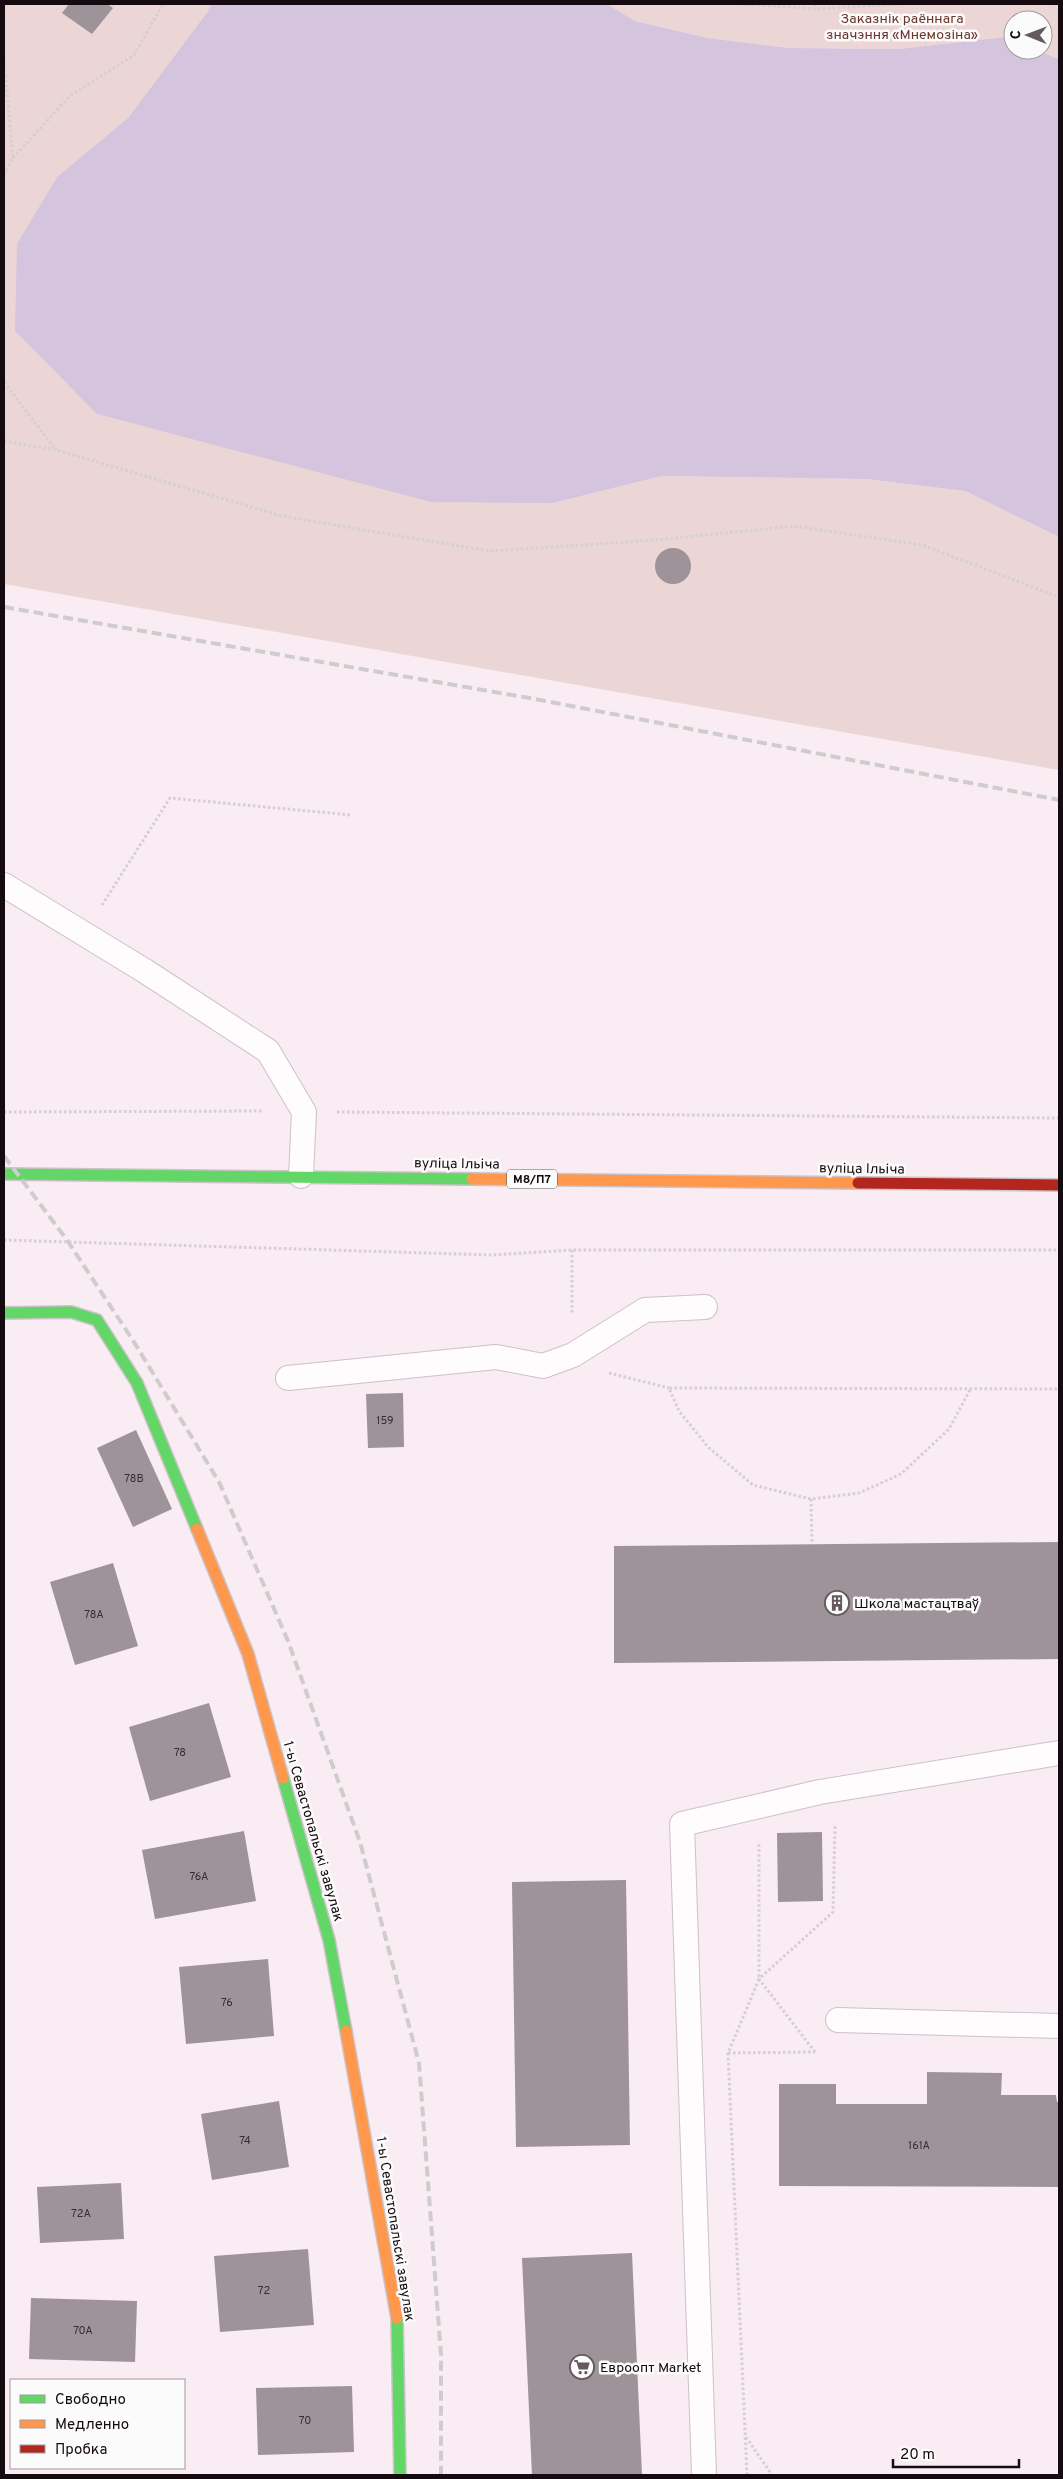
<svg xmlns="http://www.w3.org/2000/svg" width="1063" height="2479" viewBox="0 0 1063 2479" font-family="Overpass,sans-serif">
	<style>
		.green { fill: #ebd5d5 }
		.water { fill: #d4c4dd }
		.building { fill: #9d9399 }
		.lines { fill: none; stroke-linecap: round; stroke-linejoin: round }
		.lane-casing { stroke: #ccc2c7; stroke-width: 26 }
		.fast-casing { stroke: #ccc2c7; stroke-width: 14 }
		.slow-casing { stroke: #ccc2c7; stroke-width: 14 }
		.jam-casing { stroke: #ccc2c7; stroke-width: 14 }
		.path { stroke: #d4cfd2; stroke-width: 3; stroke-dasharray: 2.5 2.5; stroke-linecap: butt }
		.lane { stroke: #fefcfd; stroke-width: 24 }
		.fast { stroke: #63d668; stroke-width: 11 }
		.slow { stroke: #ff974d; stroke-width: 11 }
		.jam { stroke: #b3261e; stroke-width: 11 }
		.rail { stroke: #cfcccd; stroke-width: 4; stroke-dasharray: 10 5; stroke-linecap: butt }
		.labels { text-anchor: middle; stroke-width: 5; stroke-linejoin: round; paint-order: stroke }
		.number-label { font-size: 11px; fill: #362c32 }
		.shield { fill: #fbfbfb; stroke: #595256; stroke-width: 1 }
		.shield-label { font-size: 12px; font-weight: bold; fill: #140a0f }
		.park-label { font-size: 14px; fill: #6b352b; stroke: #fbfbfb }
		.street-label { font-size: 14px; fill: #140a0f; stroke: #fbfbfb }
		.poi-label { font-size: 14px; fill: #140a0f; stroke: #fbfbfb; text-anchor: start }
	</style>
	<rect width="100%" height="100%" fill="#f9ecf2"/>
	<g class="green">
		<polygon points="4,4 211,4 208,11 128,118 58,176 97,414 325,473 553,503 662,476 866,479 965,491 1059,537 1059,770 4,584"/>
		<polygon points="607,4 1059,4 1059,59 1036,50 1043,50 1043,20 1013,20 1013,40 1005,37 899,49 789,48 708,38 635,21"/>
	</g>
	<polygon class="water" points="211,4 607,4 635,21 708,38 789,48 899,49 1005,37 1013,40 1013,50 1036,50 1059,59 1059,537 965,491 866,479 662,476 553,503 431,502 97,414 15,331 17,244 58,176 128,118 208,11"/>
	<g class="building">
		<polygon points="69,4 107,4 113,8 92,34 62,13"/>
		<circle cx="673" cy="566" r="18"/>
		<polygon points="403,1393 404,1447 368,1448 366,1394"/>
		<polygon points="136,1430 172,1509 133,1527 97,1448"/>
		<polygon points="1059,1542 1059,1659 614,1663 614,1546"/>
		<polygon points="113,1563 138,1646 75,1665 50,1582"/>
		<polygon points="209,1703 231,1777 150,1801 129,1727"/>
		<polygon points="244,1831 256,1901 155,1919 142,1850"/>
		<polygon points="822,1832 823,1901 778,1902 777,1833"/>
		<polygon points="626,1880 630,2145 516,2147 512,1882"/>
		<polygon points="268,1959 274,2036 186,2044 179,1967"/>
		<polygon points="927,2072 1002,2073 1001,2095 1056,2095 1057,2102 1059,2102 1059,2187 779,2186 779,2084 836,2084 836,2104 927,2104"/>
		<polygon points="279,2101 289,2167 212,2180 201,2114"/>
		<polygon points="121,2183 124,2239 40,2243 37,2187"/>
		<polygon points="308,2249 314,2325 220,2332 214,2256"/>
		<polygon points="632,2253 642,2475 532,2475 522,2258"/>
		<polygon points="31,2298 137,2301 135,2362 29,2359"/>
		<polygon points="352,2386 354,2452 258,2455 256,2388"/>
	</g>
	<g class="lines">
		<defs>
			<g id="lane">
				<polyline points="4,885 145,971 268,1051 304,1112 301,1176"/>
				<polyline points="288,1378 496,1357 543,1366 573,1355 645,1310 705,1307"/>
				<polyline points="838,2020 1059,2026"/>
				<polyline points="704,2475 682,1824 820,1792 1059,1753"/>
			</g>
			<g id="fast">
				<polyline points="4,1174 472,1179"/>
				<polyline points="4,1313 71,1312 97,1320 137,1383 197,1529"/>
				<polyline points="283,1778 329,1940 346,2031"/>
				<polyline points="397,2318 400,2475"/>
			</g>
			<g id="slow">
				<polyline points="472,1179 858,1183"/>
				<polyline points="197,1529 248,1654 283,1778"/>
				<polyline points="346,2031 397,2318"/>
			</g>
			<polyline id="jam" points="858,1183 1059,1185"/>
		</defs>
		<use href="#lane" class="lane-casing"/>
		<use href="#fast" class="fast-casing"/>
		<use href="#slow" class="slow-casing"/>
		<use href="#jam" class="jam-casing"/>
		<g class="path">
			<polyline points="743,4 815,9 902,4"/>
			<polyline points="814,4 815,9"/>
			<polyline points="1054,4 1059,6"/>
			<polyline points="4,60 13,158 4,175"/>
			<polyline points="13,158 69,97 134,55 163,4"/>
			<polyline points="4,382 56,450"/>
			<polyline points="4,441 56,450 282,516 489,551 645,541 794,526 922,545 1059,597"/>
			<polyline points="102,905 170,798 351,815"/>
			<polyline points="4,1112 263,1111"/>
			<polyline points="337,1112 1059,1118"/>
			<polyline points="4,1240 492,1255 572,1250 1059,1250"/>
			<polyline points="572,1250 572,1315"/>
			<polyline points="609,1373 669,1388"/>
			<polyline points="970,1390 949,1429 901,1474 859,1493 811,1499 753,1485 708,1447 679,1411 669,1388 1059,1389"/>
			<polyline points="811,1499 812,1544"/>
			<polyline points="815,2052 759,1979 833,1912 835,1824"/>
			<polyline points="728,2053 815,2052"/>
			<polyline points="746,2437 772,2475"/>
			<polyline points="747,2475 728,2053 759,1979 759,1842"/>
		</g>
		<use href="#lane" class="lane"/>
		<use href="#fast" class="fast"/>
		<use href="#slow" class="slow"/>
		<use href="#jam" class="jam"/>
		<g class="rail">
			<polyline points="4,607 535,699 1059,800"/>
			<polyline points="4,1156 67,1240 134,1342 219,1482 288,1641 360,1842 419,2063 441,2355 441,2475"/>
		</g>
	</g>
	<defs>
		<symbol id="building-ring" viewBox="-11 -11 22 22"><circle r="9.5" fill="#fbfbfb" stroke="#64595e" stroke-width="1.5"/><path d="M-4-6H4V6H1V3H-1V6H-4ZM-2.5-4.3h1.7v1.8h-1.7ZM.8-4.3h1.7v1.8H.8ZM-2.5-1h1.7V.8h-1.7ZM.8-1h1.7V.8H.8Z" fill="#64595e"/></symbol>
		<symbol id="supermarket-ring" viewBox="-11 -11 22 22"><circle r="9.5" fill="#fbfbfb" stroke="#64595e" stroke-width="1.5"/><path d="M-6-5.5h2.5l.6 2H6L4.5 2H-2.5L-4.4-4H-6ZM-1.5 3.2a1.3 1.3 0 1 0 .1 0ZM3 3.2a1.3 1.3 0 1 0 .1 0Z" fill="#64595e"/></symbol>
	</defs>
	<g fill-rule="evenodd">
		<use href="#building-ring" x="823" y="1589" width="28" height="28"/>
		<use href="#supermarket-ring" x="568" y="2353" width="28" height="28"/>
	</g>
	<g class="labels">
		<g class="number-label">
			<text x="385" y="1424">159</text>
			<text x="134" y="1482">78В</text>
			<text x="94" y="1618">78А</text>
			<text x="180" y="1756">78</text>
			<text x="199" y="1880">76А</text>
			<text x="227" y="2006">76</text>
			<text x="245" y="2144">74</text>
			<text x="919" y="2149">161А</text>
			<text x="81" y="2217">72А</text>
			<text x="264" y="2294">72</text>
			<text x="83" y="2334">70А</text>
			<text x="305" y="2424">70</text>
		</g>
		<rect class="shield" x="507" y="1169.5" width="50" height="19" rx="4"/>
		<g class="shield-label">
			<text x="532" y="1183">М8/П7</text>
		</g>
		<g class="park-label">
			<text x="902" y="23">Заказнік раённага<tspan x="902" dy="16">значэння «Мнемозіна»</tspan></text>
		</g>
		<g class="street-label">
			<text transform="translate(457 1163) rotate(1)" y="5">вуліца Ільіча</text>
			<text transform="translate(862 1168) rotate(1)" y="5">вуліца Ільіча</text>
			<text transform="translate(314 1831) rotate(74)" y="5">1-ы Севастопальскі завулак</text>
			<text transform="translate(396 2229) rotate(81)" y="5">1-ы Севастопальскі завулак</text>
		</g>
		<g class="poi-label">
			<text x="854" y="1608">Школа мастацтваў</text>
			<text x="600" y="2372">Евроопт Market</text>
		</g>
	</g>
	<rect width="1063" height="2479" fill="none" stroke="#140a0f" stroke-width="10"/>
	<rect x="10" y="2379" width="175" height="90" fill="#fbfbfb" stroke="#9f9b9d"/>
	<rect x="20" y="2395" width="25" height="8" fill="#63d668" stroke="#9f9b9d"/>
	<text x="55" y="2404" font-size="15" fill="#140a0f">Свободно</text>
	<rect x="20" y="2420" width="25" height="8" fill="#ff974d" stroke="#9f9b9d"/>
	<text x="55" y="2429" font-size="15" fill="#140a0f">Медленно</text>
	<rect x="20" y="2445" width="25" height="8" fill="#b3261e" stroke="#9f9b9d"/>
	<text x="55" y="2454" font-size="15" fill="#140a0f">Пробка</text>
	<g transform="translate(1028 35) rotate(271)"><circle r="24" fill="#fbfbfb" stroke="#9f9b9d"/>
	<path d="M0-4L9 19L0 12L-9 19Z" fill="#64595e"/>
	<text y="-8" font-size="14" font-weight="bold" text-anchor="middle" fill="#140a0f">С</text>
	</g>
	<path d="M893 2459v8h126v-8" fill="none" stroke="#140a0f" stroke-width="2.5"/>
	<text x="900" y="2459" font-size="15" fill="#140a0f" stroke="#fbfbfb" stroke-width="4" paint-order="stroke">20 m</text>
</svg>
